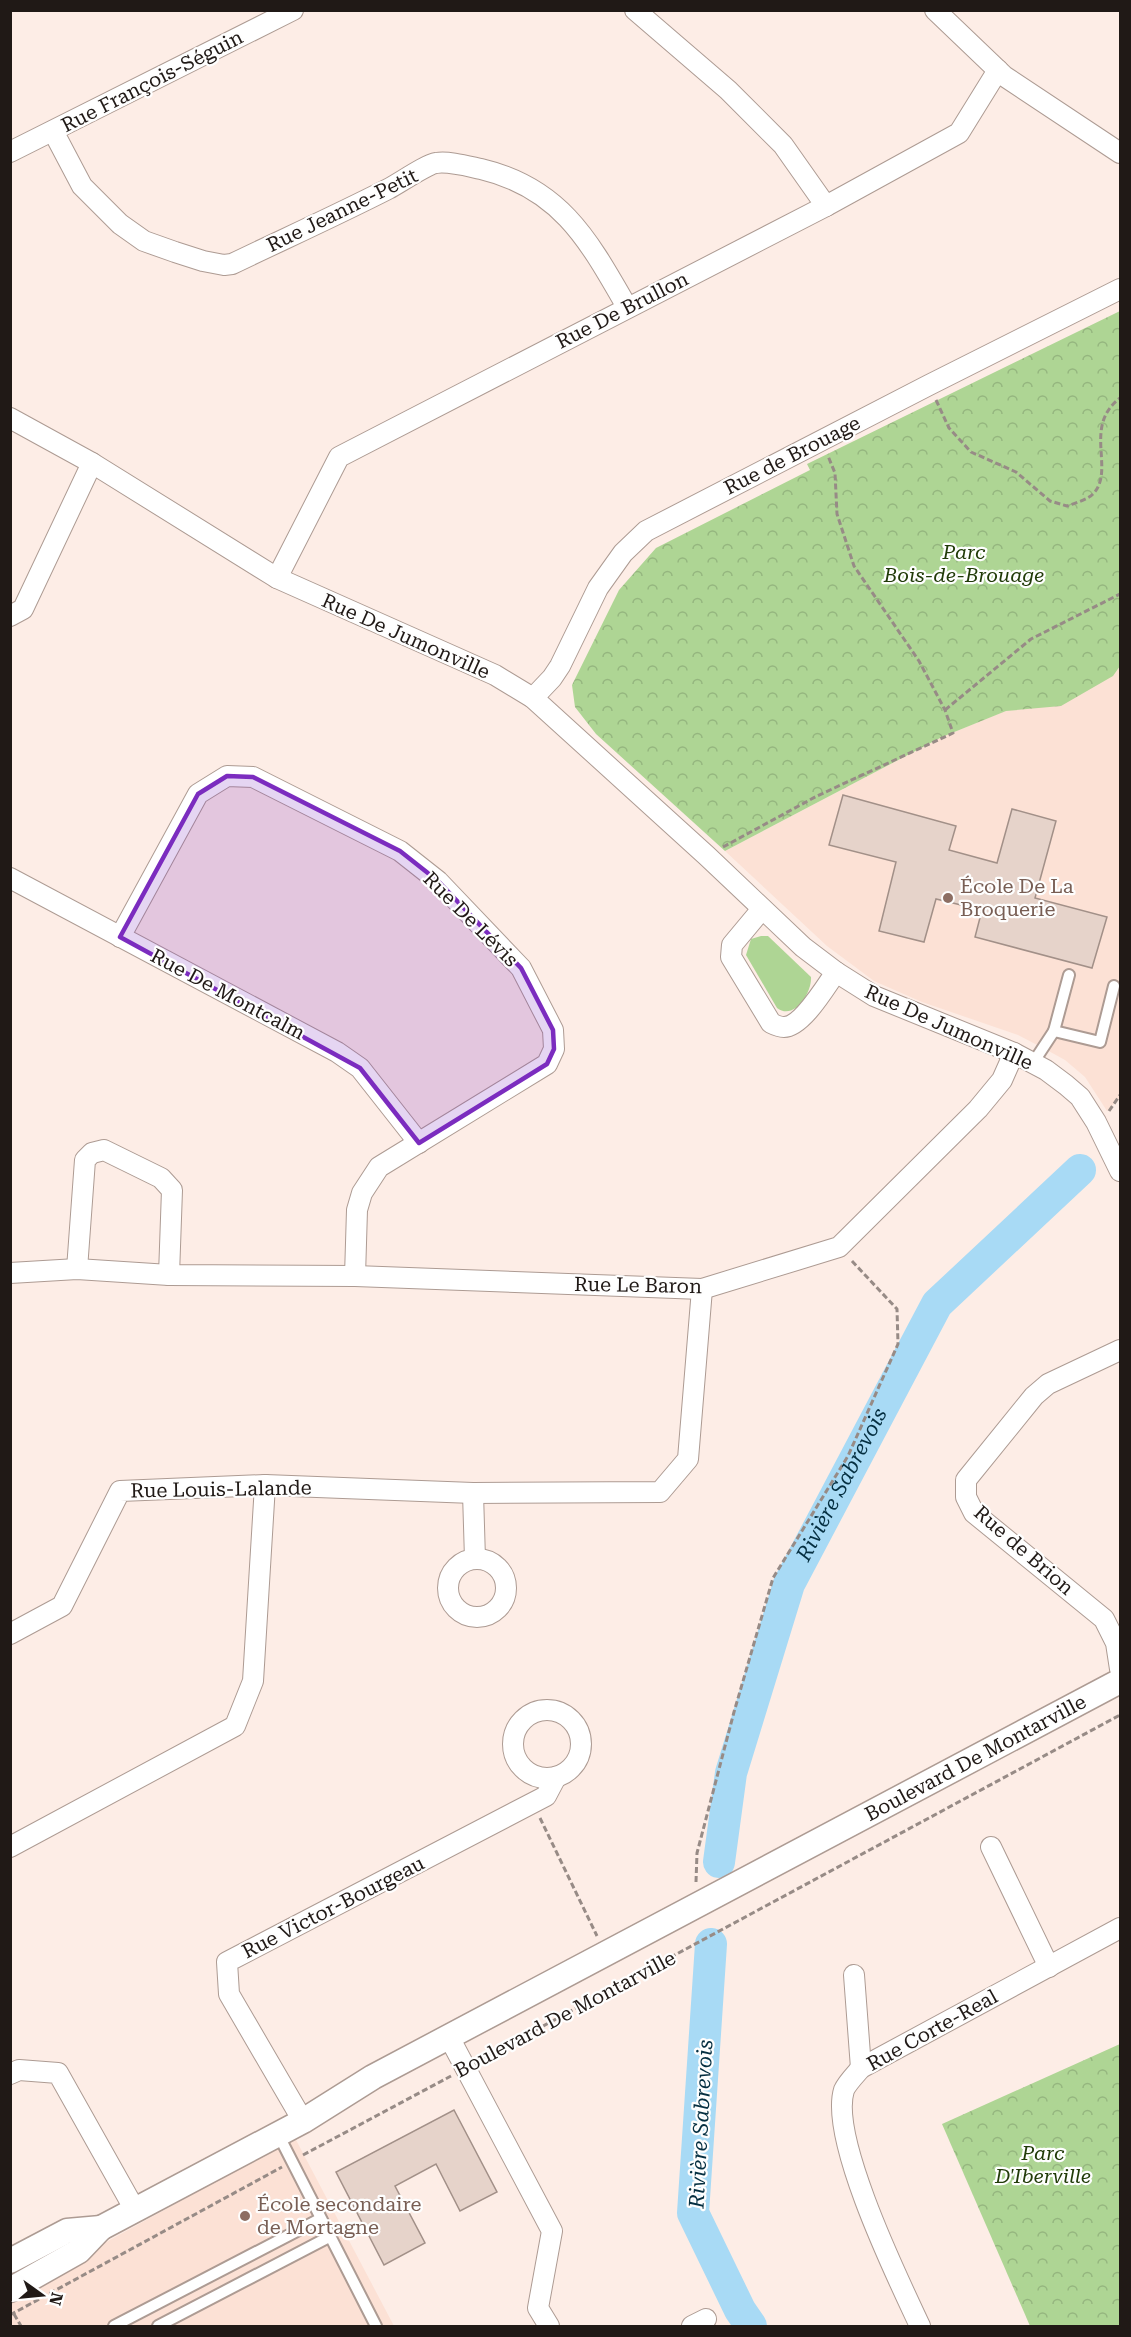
<svg xmlns="http://www.w3.org/2000/svg" width="1131" height="2337" viewBox="0 0 1131 2337" font-family="'Roboto Serif',serif">
	<style>
		.built { fill: #fce1d5 }
		.grass { fill: #aed594 }
		.forest { fill: url(#forest-crowns) }
		.lines { fill: none; stroke-linecap: round; stroke-linejoin: round }
		.river { stroke: #a8daf5; stroke-width: 32 }
		.building { fill: #e6d3ca; stroke: #a29088; stroke-width: 1.5 }
		.service-casing { stroke: #ad9b93; stroke-width: 14 }
		.minor-casing { stroke: #ad9b93; stroke-width: 22 }
		.tertiary-casing { stroke: #ad9b93; stroke-width: 27 }
		.path { stroke: #978b86; stroke-width: 3; stroke-dasharray: 6 3; stroke-linecap: butt }
		.service { stroke: #fff; stroke-width: 10 }
		.minor { stroke: #fff; stroke-width: 20 }
		.tertiary { stroke: #fff; stroke-width: 24 }
		.marked { fill: #7b2cbf; fill-opacity: 0.2; stroke: #7b2cbf; stroke-width: 4.5; stroke-linejoin: round }
		.education-dot { fill: #8d6e63; stroke: #fefefe; stroke-width: 2 }
		.labels { text-anchor: middle; stroke-width: 4.5; stroke-linejoin: round; paint-order: stroke }
		.street-label { font-size: 20px; fill: #201916; stroke: #fefefe }
		.park-label { font-size: 20px; font-style: italic; fill: #213b08; stroke: #fefefe }
		.education-label { font-size: 20px; fill: #785e54; stroke: #fefefe; text-anchor: start }
		.water-label { font-size: 21px; font-style: italic; fill: #052f41; stroke: #fefefe }
	</style>
	<defs>
		<pattern id="forest-crowns" width="20" height="18" patternUnits="userSpaceOnUse" patternTransform="scale(1.5)"><rect width="20" height="18" fill="#aed594"/><path d="M2 6a3 3 0 1 1 6 0M12 15a3 3 0 1 1 6 0" fill="none" stroke="#95b67f"/></pattern>
	</defs>
	<rect width="100%" height="100%" fill="#fdede6"/>
	<g class="built">
		<polygon points="1120,664 1120,1098 1107,1111 1085,1077 1065,1060 1045,1049 1018,1035 922,1002 874,981 827,946 725,851 942,737"/>
		<polygon points="295,2138 394,2326 11,2326 10,2295"/>
	</g>
	<path class="grass" d="M 761,936 L 768,936 L 811,977 C 812,993 794,1021 777,1008 L 746,955 L 751,939 Z"/>
	<g class="forest">
		<polygon points="1120,311 1120,666 1113,676 1061,706 1006,711 942,737 725,851 596,734 575,707 572,685 619,590 656,548 810,470 807,464"/>
		<polygon points="1120,2044 1120,2326 1030,2326 942,2124"/>
	</g>
	<g class="lines">
		<g class="river">
			<path id="s1" d="M 719,1862 L 731,1773 L 789,1584 L 937,1304 L 1080,1170"/>
			<polyline points="711,1944 693,2213 740,2310 751,2326"/>
		</g>
	</g>
	<g class="building">
		<polygon points="843,795 956,826 949,850 997,863 1012,809 1056,821 1035,898 1107,917 1092,968 975,937 982,910 936,899 924,942 879,931 896,862 829,845"/>
		<polygon points="454,2110 497,2192 460,2211 436,2164 395,2186 425,2243 384,2265 336,2172"/>
	</g>
	<g class="lines">
		<defs>
			<g id="service">
				<polyline points="1054,1031 1069,975"/>
				<polyline points="1033,1063 1054,1031 1100,1042 1114,986"/>
				<polyline points="278,2134 376,2326"/>
				<polyline points="114,2326 320,2219"/>
				<polyline points="158,2326 329,2237"/>
			</g>
			<g id="minor">
				<polyline points="635,10 728,90 783,145 826,206"/>
				<polyline points="935,10 1004,76 1120,153"/>
				<path d="M 53,131 L 82,186 L 120,224 L 144,241 L 175,252 L 203,261 L 224,265 L 232,264 C 284,239 337,215 388,189 C 398,184 427,164 436,163 C 449,161 467,166 481,169 C 561,188 589,241 627,307"/>
				<polyline points="10,152 293,10"/>
				<polyline points="10,418 92,463 277,578 495,675 533,698 707,856 803,947 836,972 874,996 1014,1053 1046,1070 1066,1085 1080,1097 1096,1122 1120,1171"/>
				<polyline points="277,578 339,457 826,206 959,133 998,70"/>
				<polyline points="10,616 23,609 92,463"/>
				<polyline points="533,698 552,678 560,666 598,588 623,553 646,531 929,385 1120,289"/>
				<polyline points="10,878 337,1052 360,1068 419,1143"/>
				<path d="M 762,909 L 732,945 L 731,957 L 771,1023 C 775,1025 780,1027 784,1027 C 802,1027 826,986 836,972"/>
				<polyline points="120,937 198,794 227,776 253,777 400,851 438,881 521,968 553,1030 554,1049 547,1064 379,1167 362,1193 357,1210 355,1276"/>
				<polyline points="77,1269 85,1160 92,1153 104,1150 161,1178 172,1190 169,1275"/>
				<polyline points="10,1273 77,1269 169,1275 355,1276 702,1289 839,1247 978,1109 1002,1080 1014,1053"/>
				<polyline points="1120,1350 1048,1384 1034,1396 966,1480 966,1497 974,1513 1104,1619 1116,1643 1120,1669"/>
				<polyline points="473,1493 475,1559"/>
				<circle cx="477" cy="1588" r="29"/>
				<polyline points="10,1634 62,1606 120,1491 265,1485 473,1493 660,1492 688,1459 702,1289"/>
				<circle cx="547" cy="1744" r="34"/>
				<polyline points="10,1847 235,1726 253,1681 265,1485"/>
				<polyline points="991,1847 1049,1967"/>
				<polyline points="854,1975 861,2068"/>
				<polyline points="449,2037 552,2231 538,2308 549,2326"/>
				<polyline points="10,2074 19,2070 58,2073 135,2210"/>
				<polyline points="303,2121 229,1994 227,1962 546,1796 556,1777"/>
				<polyline points="692,2326 706,2319"/>
				<path d="M 920,2326 C 898,2279 829,2138 844,2090 C 847,2083 856,2074 861,2068 L 1120,1928"/>
			</g>
			<g id="tertiary">
				<polyline points="10,2261 67,2231 101,2228"/>
				<path id="s2" d="M 10,2290 L 79,2251 L 101,2228 L 303,2121 L 373,2077 L 1120,1681"/>
			</g>
		</defs>
		<use href="#service" class="service-casing"/>
		<use href="#minor" class="minor-casing"/>
		<use href="#tertiary" class="tertiary-casing"/>
		<g class="path">
			<path d="M 936,400 L 949,428 L 971,452 L 1016,472 L 1050,501 L 1067,506 C 1075,503 1087,500 1093,494 C 1116,470 1082,427 1120,398"/>
			<polyline points="945,710 1031,639 1120,594"/>
			<polyline points="723,847 817,796 953,733 945,710 919,661 854,566 837,514 835,473 828,456"/>
			<polyline points="1109,1111 1120,1095"/>
			<polyline points="540,1818 597,1936"/>
			<polyline points="696,1882 697,1853 734,1712 773,1578 848,1456 898,1344 897,1309 851,1260"/>
			<polyline points="480,2060 1120,1715"/>
			<polyline points="303,2155 451,2076"/>
			<polyline points="14,2314 21,2326"/>
			<polyline points="10,2315 282,2167"/>
		</g>
		<use href="#service" class="service"/>
		<use href="#minor" class="minor"/>
		<use href="#tertiary" class="tertiary"/>
	</g>
	<path class="marked" d="M 227,776 L 253,777 L 400,851 L 438,881 L 521,968 L 553,1030 L 554,1049 L 547,1064 L 419,1143 L 360,1068 L 120,937 L 198,794 Z"/>
	<g class="education-dot">
		<circle cx="948" cy="898" r="6"/>
		<circle cx="245" cy="2216" r="6"/>
	</g>
	<g class="labels">
		<g class="street-label">
			<text transform="translate(152 81) rotate(-27)" y="7">Rue François-Séguin</text>
			<text transform="translate(342 210) rotate(-26)" y="7">Rue Jeanne-Petit</text>
			<text transform="translate(622 310) rotate(-27)" y="7">Rue De Brullon</text>
			<text transform="translate(792 455) rotate(-27)" y="7">Rue de Brouage</text>
			<text transform="translate(406 636) rotate(24)" y="7">Rue De Jumonville</text>
			<text transform="translate(471 919) rotate(45)" y="7">Rue De Lévis</text>
			<text transform="translate(228 994) rotate(28)" y="7">Rue De Montcalm</text>
			<text transform="translate(949 1027) rotate(24)" y="7">Rue De Jumonville</text>
			<text transform="translate(638 1285) rotate(1)" y="7">Rue Le Baron</text>
			<text transform="translate(221 1489) rotate(-1)" y="7">Rue Louis-Lalande</text>
			<text transform="translate(1024 1550) rotate(41)" y="7">Rue de Brion</text>
			<text dy="7" stroke="none"><textPath href="#s2" startOffset="1104">Boulevard De Montarville</textPath></text>
			<text transform="translate(333 1907) rotate(-27)" y="7">Rue Victor-Bourgeau</text>
			<text transform="translate(565 2014) rotate(-28)" y="7">Boulevard De Montarville</text>
			<text transform="translate(932 2030) rotate(-29)" y="7">Rue Corte-Real</text>
		</g>
		<g class="park-label">
			<text x="964" y="559">Parc<tspan x="964" dy="23">Bois-de-Brouage</tspan></text>
			<text x="1043" y="2160">Parc<tspan x="1043" dy="23">D'Iberville</tspan></text>
		</g>
		<g class="education-label">
			<text x="960" y="893">École De La<tspan x="960" dy="23">Broquerie</tspan></text>
			<text x="257" y="2211">École secondaire<tspan x="257" dy="23">de Mortagne</tspan></text>
		</g>
		<g class="water-label">
			<text dy="7" stroke="none"><textPath href="#s1" startOffset="400">Rivière Sabrevois</textPath></text>
			<text transform="translate(701 2124) rotate(-87)" y="7">Rivière Sabrevois</text>
		</g>
	</g>
	<rect width="1131" height="2337" fill="none" stroke="#201916" stroke-width="24"/>
	<g transform="translate(42 2295) rotate(105)" stroke="#fefefe" stroke-width="4.5" paint-order="stroke">
	<path d="M0-4.5L10 22L0 15L-10 22Z" fill="#201916"/>
	<text y="-9" font-size="16" font-weight="bold" text-anchor="middle" fill="#201916">N</text>
	</g>
</svg>
